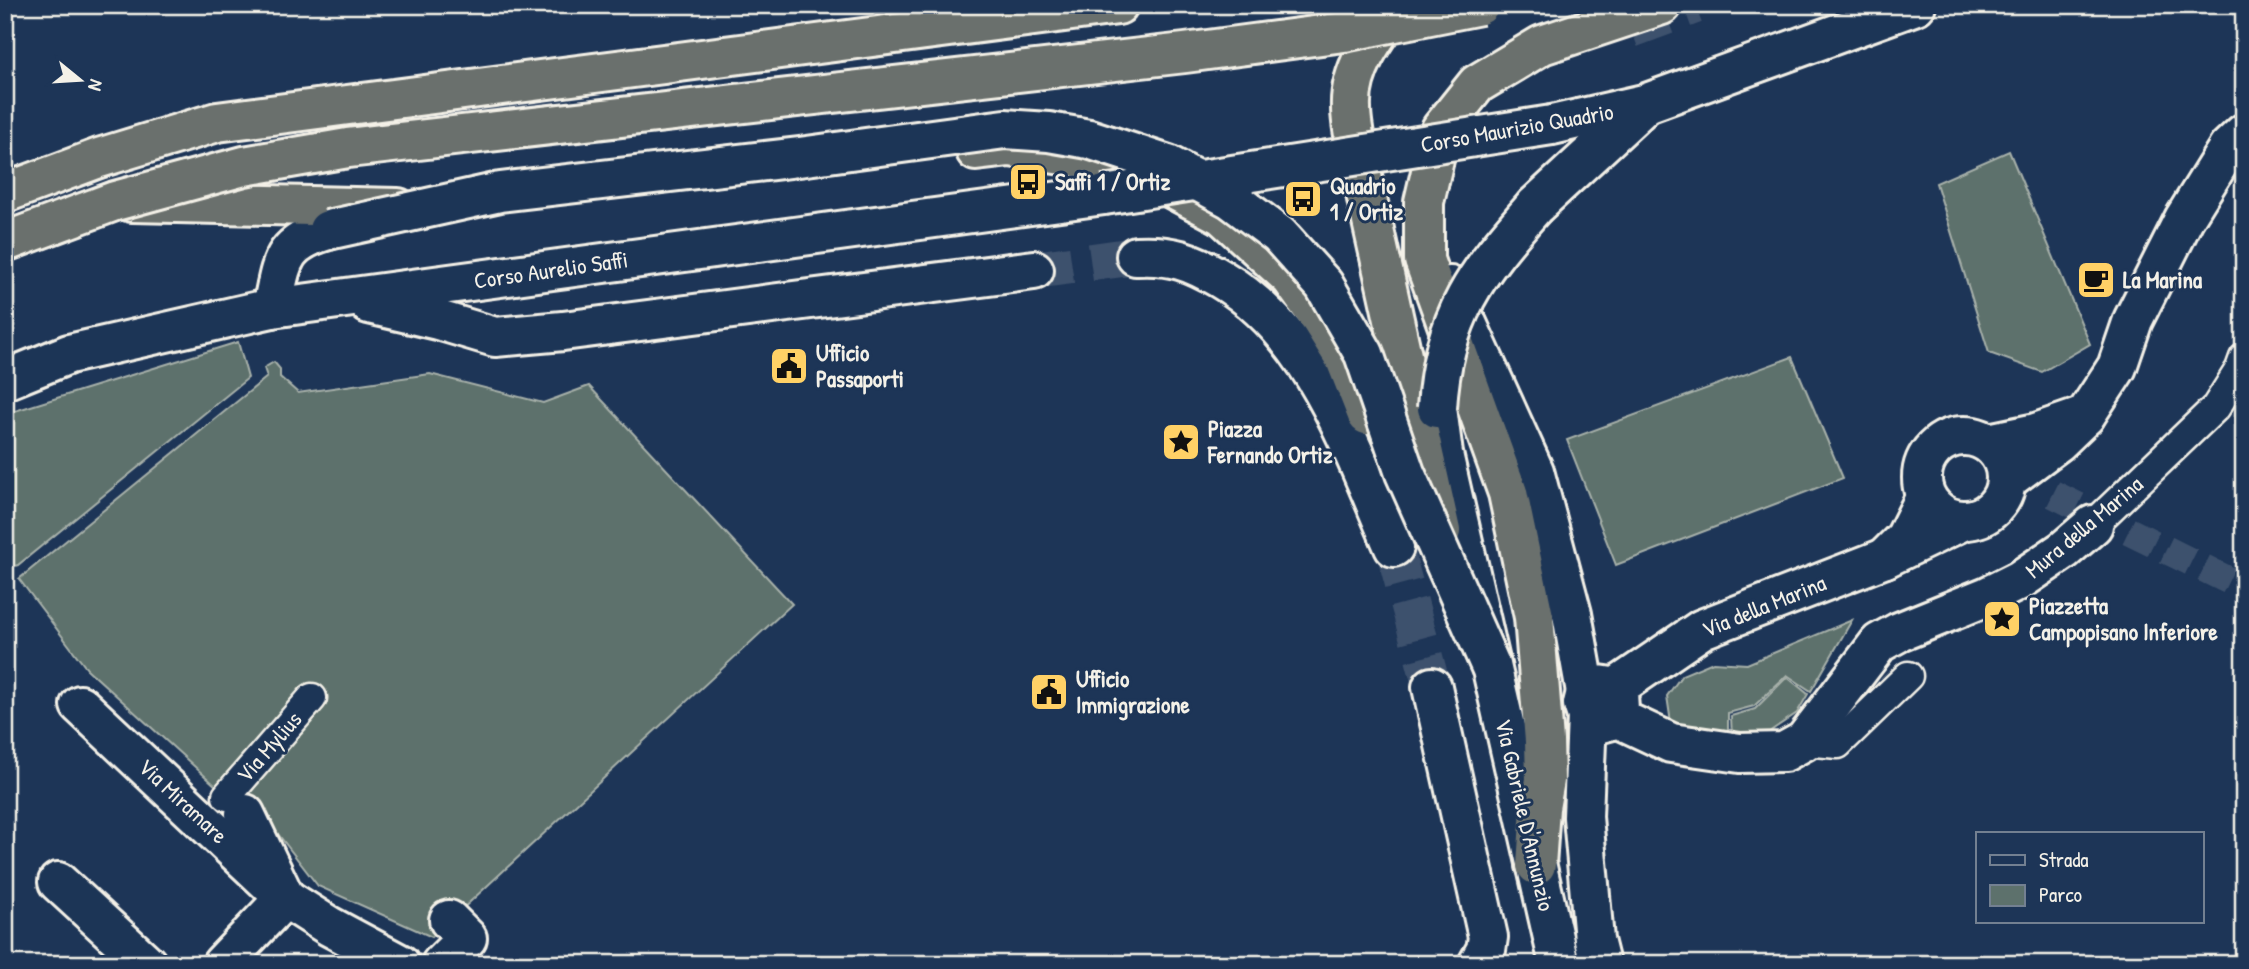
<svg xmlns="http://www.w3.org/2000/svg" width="2249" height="969" viewBox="0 0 2249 969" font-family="'Patrick Hand',sans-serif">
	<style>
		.green { fill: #5d716c; stroke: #a8b1aa; stroke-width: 2 }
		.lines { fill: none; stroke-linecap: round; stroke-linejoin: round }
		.pedestrian-tunnel { stroke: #3d516d; stroke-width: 28; stroke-dasharray: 28 14; stroke-linecap: butt }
		.secondary-tunnel { stroke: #3d516d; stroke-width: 38; stroke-dasharray: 38 19; stroke-linecap: butt }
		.pedestrian-casing { stroke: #f4f1e8; stroke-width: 33 }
		.minor-casing { stroke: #f4f1e8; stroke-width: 44 }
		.tertiary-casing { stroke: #f4f1e8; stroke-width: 44 }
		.secondary-casing { stroke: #f4f1e8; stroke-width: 44 }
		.trunk-casing { stroke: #f4f1e8; stroke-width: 44 }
		.pedestrian { stroke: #1d3557; stroke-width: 28 }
		.minor { stroke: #1d3557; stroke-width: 38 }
		.tertiary { stroke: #1d3557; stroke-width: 38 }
		.secondary { stroke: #1d3557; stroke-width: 38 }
		.trunk { stroke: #6a706d; stroke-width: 38 }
		.secondary-bridge-casing { stroke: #f4f1e8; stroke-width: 44; stroke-linecap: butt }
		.trunk-bridge-casing { stroke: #f4f1e8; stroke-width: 44; stroke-linecap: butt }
		.secondary-bridge { stroke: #1d3557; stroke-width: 38 }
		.trunk-bridge { stroke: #6a706d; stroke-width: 38 }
		.labels { text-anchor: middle; stroke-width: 6; stroke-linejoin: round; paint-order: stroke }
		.street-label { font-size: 23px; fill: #f4f1e8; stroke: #1d3557 }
		.poi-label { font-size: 23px; font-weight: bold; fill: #f4f1e8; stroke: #1d3557; text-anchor: start }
	</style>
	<rect width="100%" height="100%" fill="#1d3557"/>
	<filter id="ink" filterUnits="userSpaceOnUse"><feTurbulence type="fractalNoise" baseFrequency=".0143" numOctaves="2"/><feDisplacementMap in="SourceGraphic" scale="14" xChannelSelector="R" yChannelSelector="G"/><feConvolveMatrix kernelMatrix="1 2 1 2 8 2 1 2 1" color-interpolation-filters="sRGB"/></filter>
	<g filter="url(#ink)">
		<g class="green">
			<polygon points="2009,151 2090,344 2042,372 1989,353 1936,183"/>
			<polygon points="238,342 248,378 18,565 5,569 5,414"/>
			<polygon points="1792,357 1843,478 1616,565 1567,440"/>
			<polygon points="274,362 280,369 280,377 298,393 430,374 543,403 589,386 792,604 432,937 318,886 251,799 227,796 87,669 19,579 267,377 264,368"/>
			<polygon points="1852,620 1811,691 1787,675 1754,706 1728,713 1728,735 1671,723 1667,696 1682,675 1713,662 1747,664"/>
			<polygon points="1787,677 1808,694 1797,713 1763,736 1732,739 1731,716 1755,709"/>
		</g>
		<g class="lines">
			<polyline class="pedestrian-tunnel" points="2053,494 2244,588"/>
			<g class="secondary-tunnel">
				<polyline points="1631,29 1695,5"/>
				<polyline points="1034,270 1136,256"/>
				<polyline points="1394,547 1432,687"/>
			</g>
			<defs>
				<g id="pedestrian">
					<polyline points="2093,525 2216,407 2240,369 2244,358"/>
					<polyline points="1804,741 1838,744 1908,676"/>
					<polyline points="227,796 312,698"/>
				</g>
				<g id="minor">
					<polyline points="80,705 285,898 329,926 400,964"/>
					<polyline points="1616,715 1624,721 1671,743 1740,753 1784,752 1804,741 1879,643 1899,632 1988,596 2020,580 2064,550 2093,525"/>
					<polyline points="58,882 147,964"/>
					<polyline points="222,964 285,898 245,814"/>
					<polyline points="441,964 467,938 449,920"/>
				</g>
				<g id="tertiary">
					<polyline points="2085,416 2117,367 2133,320 2184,219 2228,148 2244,133"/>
					<circle cx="1964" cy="478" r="42"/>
					<polyline points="1988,443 2036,433 2085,416 2058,442 2007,480"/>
					<polyline points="1925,498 1905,538 1885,558 1962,521"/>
					<polyline points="1614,689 1702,629 1885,558"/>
				</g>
				<g id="secondary">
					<polyline points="1552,125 1644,104 1916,5"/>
					<polyline points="1535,206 1643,106"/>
					<path d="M 1136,256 C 1171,254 1191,261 1221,279 C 1316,335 1352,452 1394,547"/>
					<polyline points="1450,286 1534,471 1572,614 1586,692"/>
					<polyline points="369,304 438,320 495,337 563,331 1034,270"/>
					<path d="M 272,308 C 282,264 279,244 328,230"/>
					<polyline points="5,380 69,354 272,308 1104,195"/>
					<polyline points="1437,408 1443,454 1559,964"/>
					<polyline points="1432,687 1488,937 1486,950 1478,964"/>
					<path d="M 1587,716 L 1601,723 L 1612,720 L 1619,710 L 1618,694 C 1608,683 1597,683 1586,692 L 1583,704 L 1587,716 L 1583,817 L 1594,940 L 1600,964"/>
				</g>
				<g id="trunk">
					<path d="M 1398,5 C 1376,35 1349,69 1351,108 C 1351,127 1357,148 1360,167 L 1441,531"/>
					<polyline points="976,151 1010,147 1082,158 1156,180 1222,215 1291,278 1320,319 1345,359 1367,415"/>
					<polyline points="5,193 99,158 217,122 1118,5"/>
					<polyline points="132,202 398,208"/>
					<polyline points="1536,865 1540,808 1545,780 1544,741 1534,617 1508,493 1424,260 1424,202 1441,129 1477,84 1542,45 1662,5"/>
				</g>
			</defs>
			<use href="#pedestrian" class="pedestrian-casing"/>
			<use href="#minor" class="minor-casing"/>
			<use href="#tertiary" class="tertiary-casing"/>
			<use href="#secondary" class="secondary-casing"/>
			<use href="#trunk" class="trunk-casing"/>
			<use href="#pedestrian" class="pedestrian"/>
			<use href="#minor" class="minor"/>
			<use href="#tertiary" class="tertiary"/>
			<use href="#secondary" class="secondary"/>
			<use href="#trunk" class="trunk"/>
			<defs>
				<g id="secondary-bridge">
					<polyline points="1104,195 1552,125"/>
					<polyline points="328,230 500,192 799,157 1005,129 1049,132 1089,139 1168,165 1231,199 1279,235 1324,285 1364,354 1405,473 1491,667"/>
					<path d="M 1437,408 C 1442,316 1477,272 1535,206"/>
				</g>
				<polyline id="trunk-bridge" points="5,242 115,201 244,166 348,148 1185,53 1344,32 1480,5"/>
			</defs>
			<use href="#secondary-bridge" class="secondary-bridge-casing"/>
			<use href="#trunk-bridge" class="trunk-bridge-casing"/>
			<use href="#secondary-bridge" class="secondary-bridge"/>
			<use href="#trunk-bridge" class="trunk-bridge"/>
		</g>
	</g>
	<defs>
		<symbol id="bus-square" viewBox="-11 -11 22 22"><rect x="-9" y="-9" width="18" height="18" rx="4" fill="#ffd166" stroke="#1d3557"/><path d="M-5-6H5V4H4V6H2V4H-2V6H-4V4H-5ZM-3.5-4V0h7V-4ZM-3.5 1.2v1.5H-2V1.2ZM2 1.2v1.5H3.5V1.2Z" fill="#111"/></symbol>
		<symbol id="cafe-square" viewBox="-11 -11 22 22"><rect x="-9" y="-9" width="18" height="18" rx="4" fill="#ffd166" stroke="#1d3557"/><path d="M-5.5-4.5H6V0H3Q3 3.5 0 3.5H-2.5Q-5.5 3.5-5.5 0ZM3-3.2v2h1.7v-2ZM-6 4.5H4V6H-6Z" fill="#111"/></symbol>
		<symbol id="civic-square" viewBox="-11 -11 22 22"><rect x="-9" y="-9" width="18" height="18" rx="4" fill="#ffd166" stroke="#1d3557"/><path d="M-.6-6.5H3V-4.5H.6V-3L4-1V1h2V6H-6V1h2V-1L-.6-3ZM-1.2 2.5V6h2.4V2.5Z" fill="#111"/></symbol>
		<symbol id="sight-square" viewBox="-11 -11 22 22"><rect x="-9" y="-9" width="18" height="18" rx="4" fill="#ffd166" stroke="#1d3557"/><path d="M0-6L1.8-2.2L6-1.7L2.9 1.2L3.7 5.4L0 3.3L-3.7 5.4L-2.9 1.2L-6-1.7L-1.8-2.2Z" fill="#111"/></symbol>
	</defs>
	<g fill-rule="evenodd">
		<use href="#bus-square" x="1006" y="160" width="44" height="44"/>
		<use href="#bus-square" x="1281" y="177" width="44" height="44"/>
		<use href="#cafe-square" x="2074" y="258" width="44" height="44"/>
		<use href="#civic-square" x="767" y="344" width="44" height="44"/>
		<use href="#sight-square" x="1159" y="420" width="44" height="44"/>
		<use href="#sight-square" x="1980" y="597" width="44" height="44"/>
		<use href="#civic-square" x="1027" y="670" width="44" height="44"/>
	</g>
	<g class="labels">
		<g class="street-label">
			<text transform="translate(1517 128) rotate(-10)" y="8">Corso Maurizio Quadrio</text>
			<text transform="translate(551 270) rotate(-8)" y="8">Corso Aurelio Saffi</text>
			<text transform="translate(2084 527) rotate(-40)" y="8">Mura della Marina</text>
			<text transform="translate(1764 606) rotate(-22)" y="8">Via della Marina</text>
			<text transform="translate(269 747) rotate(-49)" y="8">Via Mylius</text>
			<text transform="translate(183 801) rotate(43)" y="8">Via Miramare</text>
			<text transform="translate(1525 815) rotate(77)" y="8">Via Gabriele D'Annunzio</text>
		</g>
		<g class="poi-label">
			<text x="1055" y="190">Saffi 1 / Ortiz</text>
			<text x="1330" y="194">Quadrio<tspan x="1330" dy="26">1 / Ortiz</tspan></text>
			<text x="2123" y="288">La Marina</text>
			<text x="816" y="361">Ufficio<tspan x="816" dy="26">Passaporti</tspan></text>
			<text x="1208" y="437">Piazza<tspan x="1208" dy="26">Fernando Ortiz</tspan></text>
			<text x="2029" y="614">Piazzetta<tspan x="2029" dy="26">Campopisano Inferiore</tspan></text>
			<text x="1076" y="687">Ufficio<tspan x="1076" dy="26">Immigrazione</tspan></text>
		</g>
	</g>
	<rect width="2249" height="969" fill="none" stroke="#1d3557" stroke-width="28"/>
	<rect x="14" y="14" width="2221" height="941" fill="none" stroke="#f4f1e8" stroke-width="2.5" filter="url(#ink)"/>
	<rect x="1976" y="832" width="228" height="91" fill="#1d3557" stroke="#738091" stroke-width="2"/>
	<rect x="1990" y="855" width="35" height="10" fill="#1d3557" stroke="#738091" stroke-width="2"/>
	<text x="2039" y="867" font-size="21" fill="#f4f1e8">Strada</text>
	<rect x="1990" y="885" width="35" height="21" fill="#5d716c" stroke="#738091" stroke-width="2"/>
	<text x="2039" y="902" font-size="21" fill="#f4f1e8">Parco</text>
	<g transform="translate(80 80) rotate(108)" stroke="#1d3557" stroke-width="5" paint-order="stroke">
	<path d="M0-5L12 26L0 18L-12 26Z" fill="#f4f1e8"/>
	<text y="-10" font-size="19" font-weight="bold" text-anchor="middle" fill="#f4f1e8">N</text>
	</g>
</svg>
